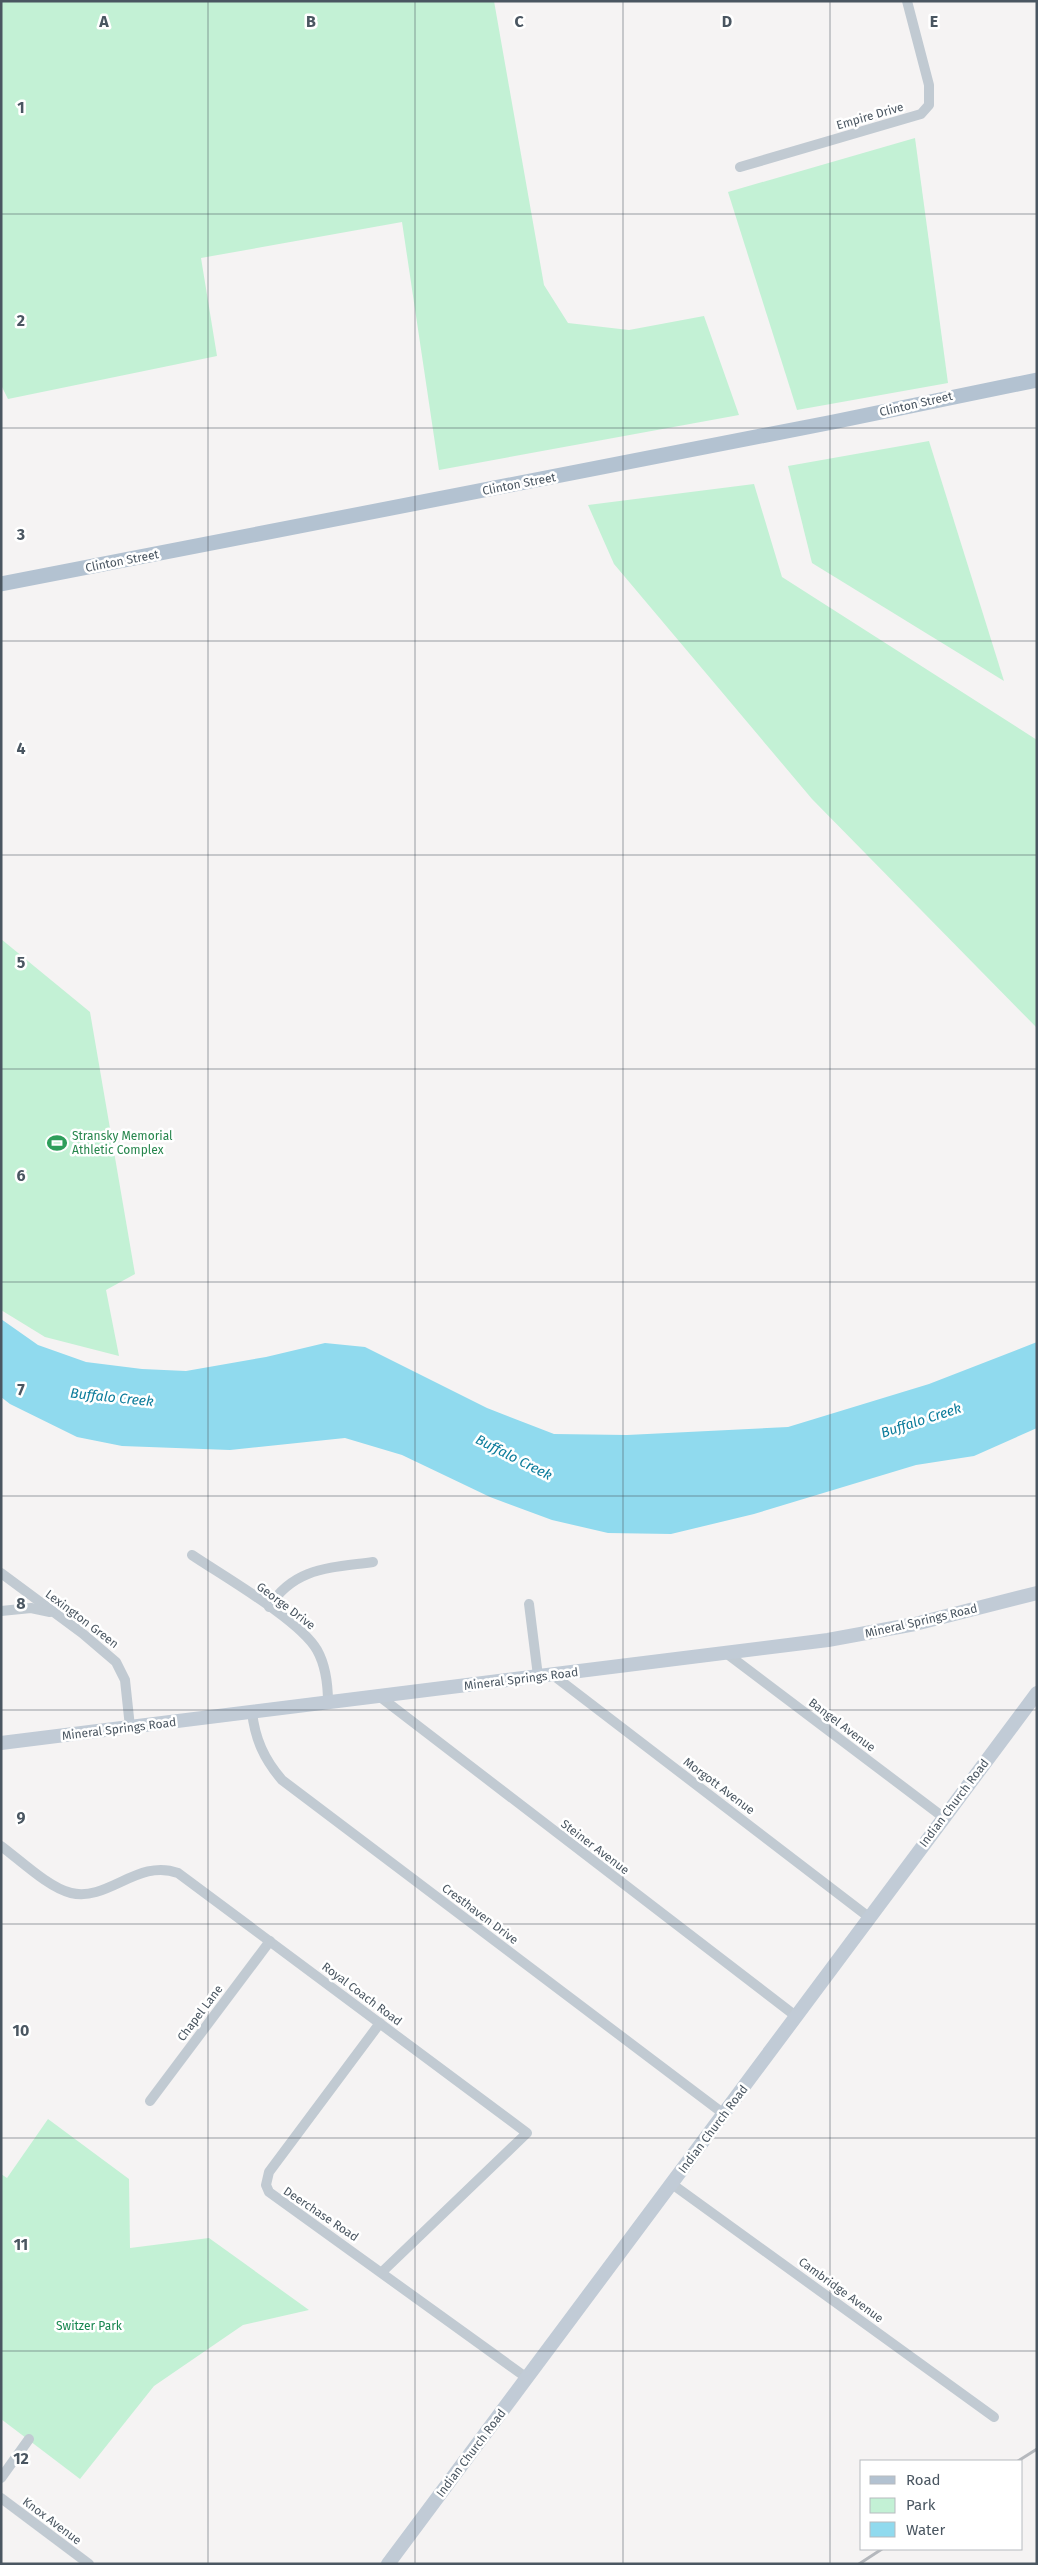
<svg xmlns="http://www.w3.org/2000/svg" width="1038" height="2565" viewBox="0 0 1038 2565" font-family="'Fira Sans',sans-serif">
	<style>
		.green { fill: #c3f1d5 }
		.water { fill: #90daee }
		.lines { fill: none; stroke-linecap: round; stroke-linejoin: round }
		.street { stroke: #c1cad2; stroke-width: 10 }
		.secondary { stroke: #c1cbd6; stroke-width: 14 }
		.primary { stroke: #b3c2d1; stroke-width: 15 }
		.rail { stroke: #b5b8bd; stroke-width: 3 }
		.grid { fill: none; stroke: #4a5661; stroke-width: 1; stroke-opacity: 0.55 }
		.labels { text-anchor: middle; stroke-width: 5; stroke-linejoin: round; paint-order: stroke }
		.street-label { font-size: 12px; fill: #4a5661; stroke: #fff }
		.leisure-label { font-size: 12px; fill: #27864d; stroke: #fff; text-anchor: start }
		.park-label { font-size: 12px; fill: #17864f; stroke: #fff }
		.water-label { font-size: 14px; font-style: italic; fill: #0c7c9b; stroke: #fff }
		.grid-label { font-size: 16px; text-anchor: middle; font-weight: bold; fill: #4a5661; stroke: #fff; stroke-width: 5; stroke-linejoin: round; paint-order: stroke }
	</style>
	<rect width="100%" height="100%" fill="#f5f3f3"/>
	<g class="green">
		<polygon points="1,1 494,1 544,285 568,323 629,330 704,316 739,415 439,470 402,222 201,258 217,356 8,399 1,385"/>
		<polygon points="915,138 948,383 797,410 728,192"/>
		<polygon points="929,441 1004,681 812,563 788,466"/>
		<polygon points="754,484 782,577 1037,740 1037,1028 812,799 614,564 588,505"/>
		<polygon points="1,939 90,1012 135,1274 106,1290 119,1356 45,1337 1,1310"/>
		<polygon points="48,2119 129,2179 130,2248 209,2238 309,2310 243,2325 154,2386 80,2479 1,2419 1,2174 7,2178"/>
	</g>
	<polygon class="water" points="1,1319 38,1345 86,1362 142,1369 186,1371 266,1357 325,1343 365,1347 487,1408 554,1434 627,1435 788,1427 929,1384 1037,1342 1037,1428 974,1456 916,1465 754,1514 671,1534 608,1533 552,1520 490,1497 402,1455 345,1438 230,1450 122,1446 77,1437 10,1404 1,1397"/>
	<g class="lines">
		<g class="street">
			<polyline points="740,167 921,114 929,105 929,85 907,1"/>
			<path d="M 192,1555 C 223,1576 300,1620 317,1650 C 326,1666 328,1685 328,1703"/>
			<polyline points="1,1573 82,1633 116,1662 125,1680 130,1727"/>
			<polyline points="529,1604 538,1676"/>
			<path d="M 269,1607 C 294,1567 330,1568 373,1562"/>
			<polyline points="1,1611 31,1608 50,1612"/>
			<polyline points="726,1653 943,1817"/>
			<polyline points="553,1675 870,1918"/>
			<polyline points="379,1696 797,2017"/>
			<path d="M 252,1712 C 255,1739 264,1759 282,1780 L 724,2114"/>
			<path d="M 1,1846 C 20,1860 49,1888 71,1893 C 108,1902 138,1858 178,1873 L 527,2133 L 382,2272"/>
			<polyline points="380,2023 269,2172 266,2185 269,2192 527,2378"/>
			<polyline points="150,2101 270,1941"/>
			<polyline points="672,2184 994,2417"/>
			<polyline points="1,2478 29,2439"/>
			<polyline points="1,2498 89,2564"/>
		</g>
		<g class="secondary">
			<polyline points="1,1743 828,1640 915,1624 1037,1593"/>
			<polyline points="388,2564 1037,1693"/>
		</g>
		<polyline class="primary" points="1,584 833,422 1037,380"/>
		<g class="rail">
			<polyline points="1018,2461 1037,2449"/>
			<polyline points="859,2564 882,2549"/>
		</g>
	</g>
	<path class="grid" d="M 208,1 L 208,2564M 415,1 L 415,2564M 623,1 L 623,2564M 830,1 L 830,2564M 1,214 L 1037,214M 1,428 L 1037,428M 1,641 L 1037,641M 1,855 L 1037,855M 1,1069 L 1037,1069M 1,1282 L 1037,1282M 1,1496 L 1037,1496M 1,1710 L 1037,1710M 1,1924 L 1037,1924M 1,2138 L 1037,2138M 1,2351 L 1037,2351"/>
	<defs>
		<symbol id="stadium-bare" viewBox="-9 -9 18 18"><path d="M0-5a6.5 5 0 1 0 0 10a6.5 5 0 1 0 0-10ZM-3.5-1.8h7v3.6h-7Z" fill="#2e9e5b" stroke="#fff" stroke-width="2.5" paint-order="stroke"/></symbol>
	</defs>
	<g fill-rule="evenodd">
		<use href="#stadium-bare" x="43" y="1129" width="28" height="28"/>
	</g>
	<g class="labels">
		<g class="street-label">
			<text transform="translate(870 116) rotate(-16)" y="4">Empire Drive</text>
			<text transform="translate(916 404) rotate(-13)" y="4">Clinton Street</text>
			<text transform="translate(519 484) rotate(-11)" y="4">Clinton Street</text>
			<text transform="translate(122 561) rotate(-11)" y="4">Clinton Street</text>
			<text transform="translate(286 1606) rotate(37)" y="4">George Drive</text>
			<text transform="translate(82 1619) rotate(37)" y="4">Lexington Green</text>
			<text transform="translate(921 1621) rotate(-13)" y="4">Mineral Springs Road</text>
			<text transform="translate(521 1679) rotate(-7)" y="4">Mineral Springs Road</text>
			<text transform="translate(842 1725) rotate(37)" y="4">Bangel Avenue</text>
			<text transform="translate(119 1729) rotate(-7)" y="4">Mineral Springs Road</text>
			<text transform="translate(719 1786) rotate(37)" y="4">Morgott Avenue</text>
			<text transform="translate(954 1803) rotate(-53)" y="4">Indian Church Road</text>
			<text transform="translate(595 1847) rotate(37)" y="4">Steiner Avenue</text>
			<text transform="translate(480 1914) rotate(37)" y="4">Cresthaven Drive</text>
			<text transform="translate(362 1994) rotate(37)" y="4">Royal Coach Road</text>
			<text transform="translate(200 2013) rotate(-53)" y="4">Chapel Lane</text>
			<text transform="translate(713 2129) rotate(-53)" y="4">Indian Church Road</text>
			<text transform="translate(321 2214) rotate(34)" y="4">Deerchase Road</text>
			<text transform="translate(841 2290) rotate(36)" y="4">Cambridge Avenue</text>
			<text transform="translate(471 2453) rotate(-53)" y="4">Indian Church Road</text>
			<text transform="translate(52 2521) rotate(37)" y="4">Knox Avenue</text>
		</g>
		<g class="leisure-label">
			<text x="72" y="1140">Stransky Memorial<tspan x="72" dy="14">Athletic Complex</tspan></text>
		</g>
		<g class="park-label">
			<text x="89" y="2330">Switzer Park</text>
		</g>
		<g class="water-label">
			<text transform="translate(112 1397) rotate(6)" y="5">Buffalo Creek</text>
			<text transform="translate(921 1420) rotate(-18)" y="5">Buffalo Creek</text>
			<text transform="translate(514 1457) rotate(27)" y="5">Buffalo Creek</text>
		</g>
	</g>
	<g class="grid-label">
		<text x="104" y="27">A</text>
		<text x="311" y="27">B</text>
		<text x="519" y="27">C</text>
		<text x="727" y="27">D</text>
		<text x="934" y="27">E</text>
		<text x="21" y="113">1</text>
		<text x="21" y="326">2</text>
		<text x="21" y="540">3</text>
		<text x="21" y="754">4</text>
		<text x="21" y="968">5</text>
		<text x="21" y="1181">6</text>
		<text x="21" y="1395">7</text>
		<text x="21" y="1609">8</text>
		<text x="21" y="1823">9</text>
		<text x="21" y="2036">10</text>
		<text x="21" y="2250">11</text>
		<text x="21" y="2464">12</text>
	</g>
	<rect width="1038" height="2565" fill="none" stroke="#4a5661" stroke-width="5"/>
	<rect x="860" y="2460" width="162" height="90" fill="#ffffff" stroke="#b7bbc0"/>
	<rect x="870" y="2476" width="25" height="8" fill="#b3c2d1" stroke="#b7bbc0"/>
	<text x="906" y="2485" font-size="15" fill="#4a5661">Road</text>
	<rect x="870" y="2498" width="25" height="15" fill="#c3f1d5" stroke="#b7bbc0"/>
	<text x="906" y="2510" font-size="15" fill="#4a5661">Park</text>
	<rect x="870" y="2522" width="25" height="15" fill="#90daee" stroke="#b7bbc0"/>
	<text x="906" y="2535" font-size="15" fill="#4a5661">Water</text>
</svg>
